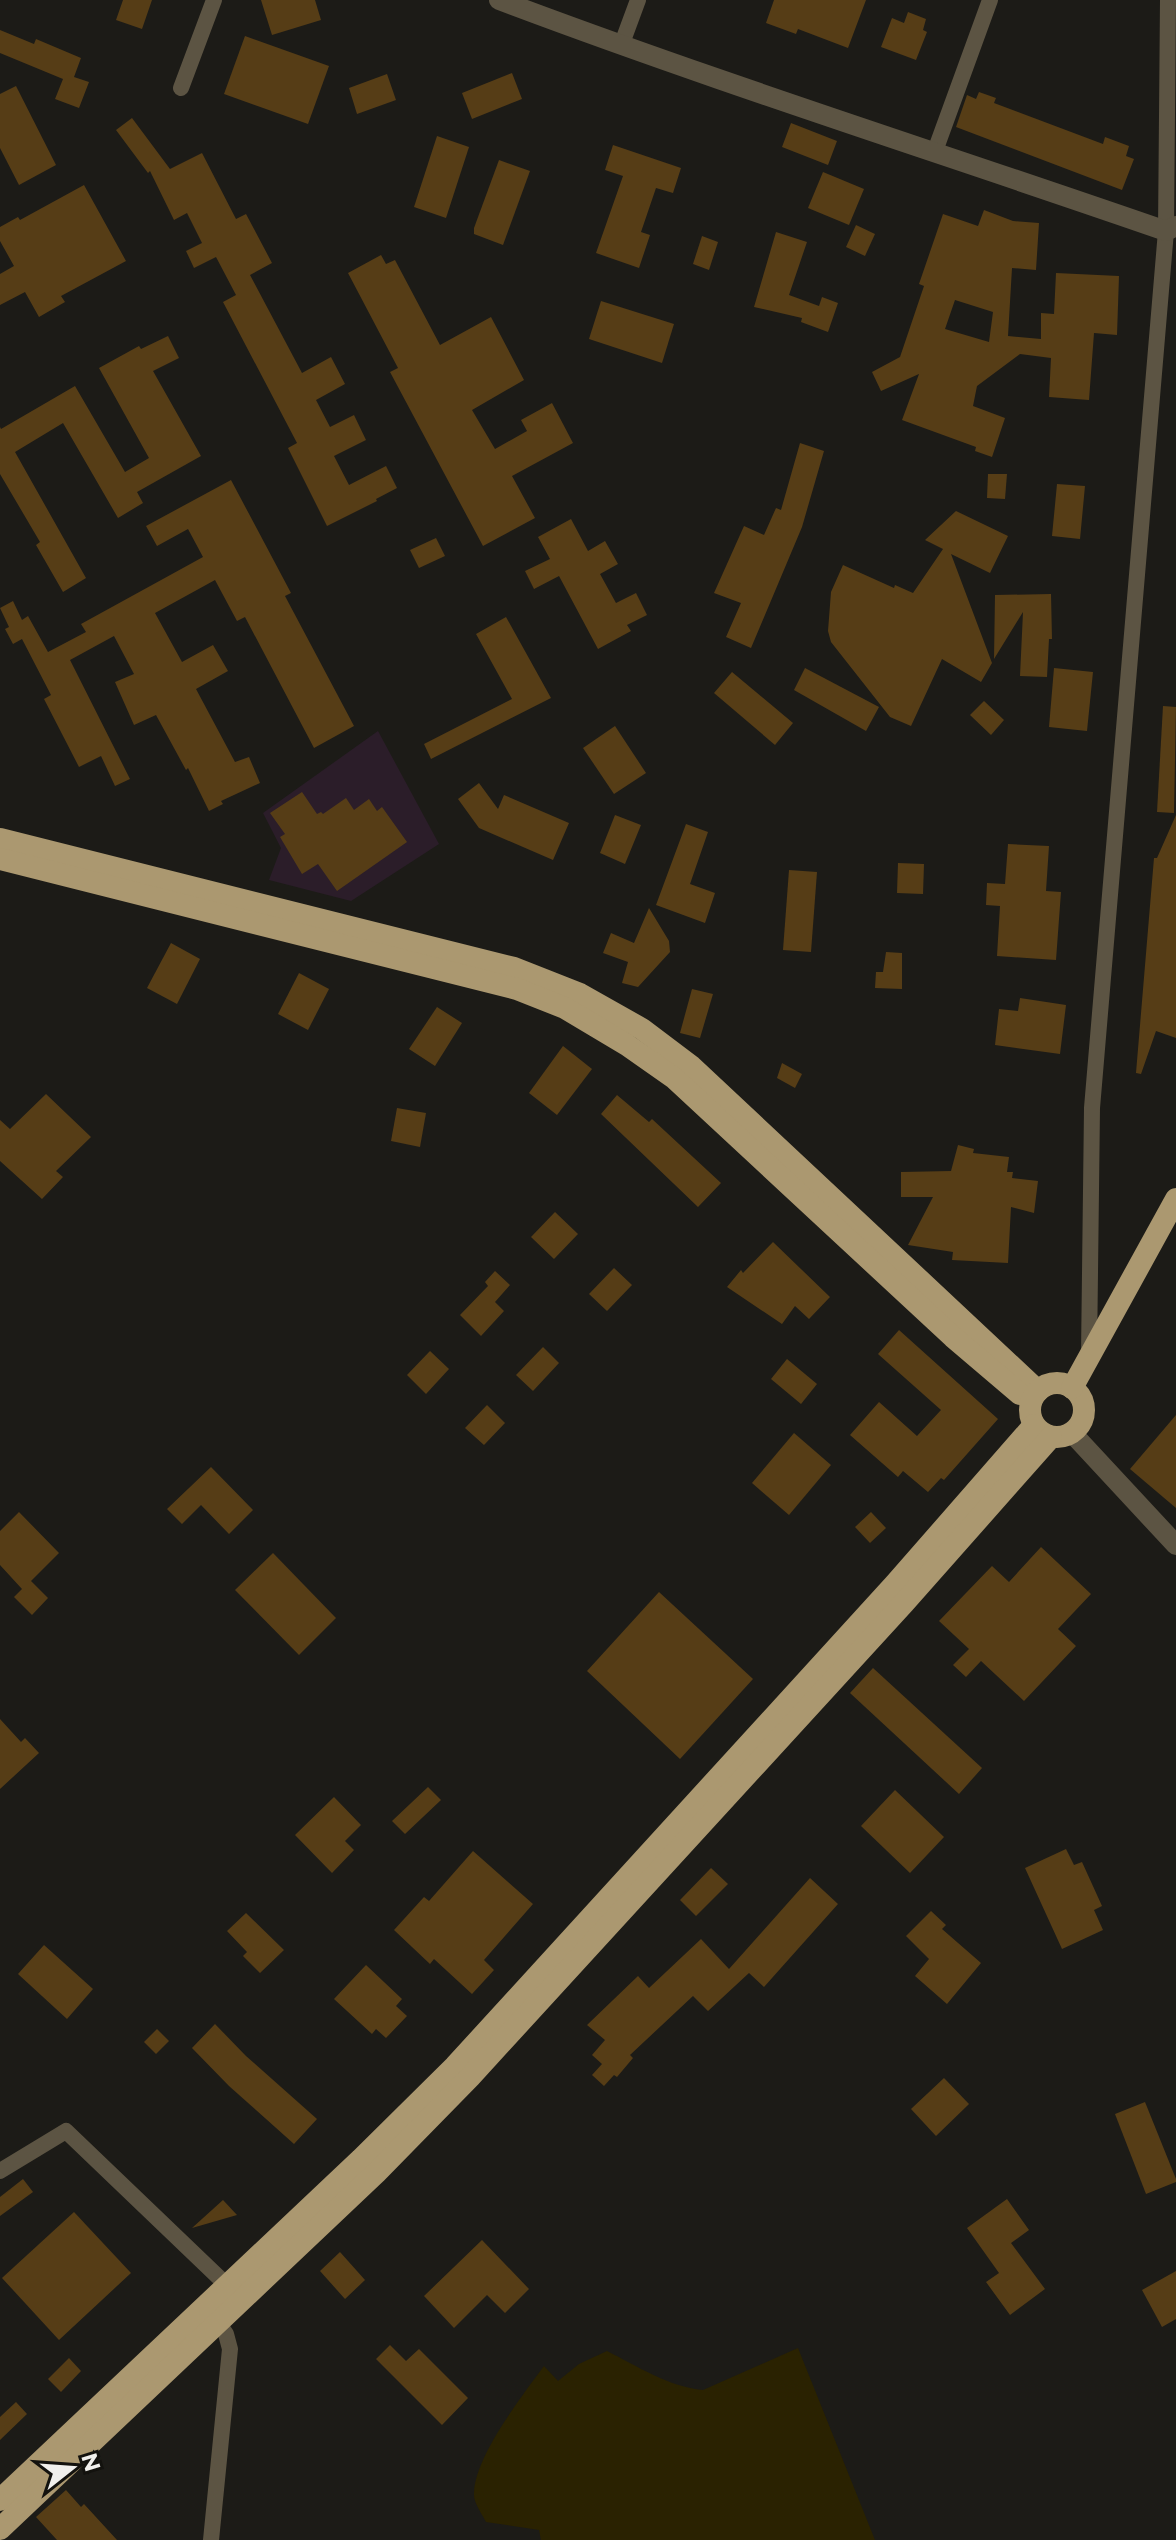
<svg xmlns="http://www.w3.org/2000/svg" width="1176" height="2540" viewBox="0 0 1176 2540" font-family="Montserrat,sans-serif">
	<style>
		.medical { fill: #2b1d29 }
		.sand { fill: #2a2201 }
		.building { fill: #563d16; fill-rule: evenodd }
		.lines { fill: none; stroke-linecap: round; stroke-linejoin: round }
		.minor { stroke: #5c5443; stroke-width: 16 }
		.tertiary { stroke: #5c5443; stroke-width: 20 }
		.trunk { stroke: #ab9870; stroke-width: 22 }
	</style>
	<rect width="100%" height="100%" fill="#1c1b17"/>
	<polygon class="medical" points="378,731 439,844 351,901 269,880 281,848 263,813"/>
	<path class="sand" d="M 798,2348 L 875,2540 L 541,2540 L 539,2530 L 486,2522 C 482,2514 473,2502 474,2493 C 475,2456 522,2396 544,2366 L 558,2381 L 579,2364 L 607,2351 C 637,2366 669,2387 703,2390 Z"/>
	<g class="building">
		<polygon points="123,0 152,0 142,29 116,20"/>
		<polygon points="261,0 315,0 321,20 272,35"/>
		<polygon points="774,0 866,0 848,48 798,29 796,34 766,23"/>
		<polygon points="908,12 926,19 923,30 927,32 916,60 881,47 892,18 904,23"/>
		<polygon points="0,30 34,44 36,39 81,58 74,77 89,82 79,108 55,99 63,79 0,53"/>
		<polygon points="245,36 329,66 308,124 224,94"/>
		<polygon points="512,73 522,99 472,119 462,93"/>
		<polygon points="387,74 396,100 357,114 349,88"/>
		<polygon points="16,86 56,165 19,185 0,148 0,94"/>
		<polygon points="979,92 996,98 994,103 1103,144 1105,137 1129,146 1126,156 1134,159 1122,190 956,127 967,95 976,99"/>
		<polygon points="132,118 170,169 202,153 236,219 246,214 272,263 250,275 302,373 331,357 345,384 316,400 330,427 354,415 366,440 334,456 349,485 386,466 397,488 376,499 377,501 327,526 288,448 297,443 223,302 236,295 216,257 194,268 186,251 202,243 187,213 174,220 150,171 148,173 116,130"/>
		<polygon points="791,123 837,141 828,165 782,147"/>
		<polygon points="437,136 469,147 446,218 414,207"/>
		<polygon points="613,145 681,168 673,193 656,188 641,232 650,235 639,268 596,253 623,176 605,170"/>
		<polygon points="499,160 530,171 503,245 474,234 474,228"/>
		<polygon points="823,172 864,189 849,225 808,208"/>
		<polygon points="84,185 126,261 61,296 65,302 39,317 25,292 0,305 0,274 14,266 0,241 0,227 18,217 20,220"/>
		<path d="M 984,210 L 1013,221 L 1039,223 L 1036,270 L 1012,268 L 1008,336 L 1041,339 L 1041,313 L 1054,314 L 1056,273 L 1119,276 L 1117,335 L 1094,333 L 1089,400 L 1049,397 L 1051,358 L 1020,354 L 977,386 L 973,406 L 1005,418 L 992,457 L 975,451 L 976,447 L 902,420 L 919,374 L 881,391 L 872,372 L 900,357 L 924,286 L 919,284 L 943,214 L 978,226 ZM 955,300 L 993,312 L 989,342 L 945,329 Z"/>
		<polygon points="856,225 875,234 865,256 846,247"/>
		<polygon points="776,232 807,242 789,295 819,306 822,297 838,303 828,332 801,322 802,318 754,307"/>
		<polygon points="702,236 718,242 709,270 693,264"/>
		<polygon points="381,255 386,264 395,260 440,345 491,317 524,380 472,410 495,449 527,431 521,420 552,403 573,443 512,476 535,518 483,546 390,372 398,368 348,273"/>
		<polygon points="601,301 674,324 662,363 589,339"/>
		<polygon points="168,336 179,358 153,371 201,456 137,492 143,503 118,518 63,423 15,452 86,578 63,592 36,545 40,542 0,474 0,427 1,429 75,386 125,472 149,458 99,368 139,346 141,349"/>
		<polygon points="800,443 824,451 802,527 751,648 726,637 741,603 714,593 744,526 764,535 776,508 781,510"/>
		<polygon points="988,474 1007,474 1005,499 987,498"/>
		<polygon points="231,480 291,593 285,596 354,726 314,748 245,617 237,621 215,580 155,613 182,662 213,645 228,671 196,689 235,762 249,757 260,783 221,801 223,804 209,811 188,768 186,770 156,715 134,725 115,682 134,674 114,636 70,660 130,779 115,786 101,756 79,767 44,699 51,695 22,639 13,644 5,629 9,627 0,608 13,601 22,620 28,616 48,652 86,632 81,624 203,557 188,529 157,546 146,526"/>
		<polygon points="1057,484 1085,486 1080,539 1052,536"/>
		<polygon points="956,511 1008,536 990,573 951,554 992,663 981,682 942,659 911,726 890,717 831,642 828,631 831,592 843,565 894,588 895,585 913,593 943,549 925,540"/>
		<polygon points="571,519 588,551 605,541 618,564 600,574 616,603 636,593 647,615 627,625 631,631 598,649 559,576 534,589 525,571 550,559 538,537"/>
		<polygon points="436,538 445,556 419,568 410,550"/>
		<polygon points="1051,594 1052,639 1049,639 1047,677 1020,676 1023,612 994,659 995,595"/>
		<polygon points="506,617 551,698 431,759 424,744 512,699 476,634"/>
		<polygon points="805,668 879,707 866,731 794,690"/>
		<polygon points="1054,668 1093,672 1087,731 1049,727"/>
		<polygon points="732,672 793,723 775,745 714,693"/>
		<polygon points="984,701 1004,720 991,735 970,715"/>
		<polygon points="1163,706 1176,707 1174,813 1157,812"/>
		<polygon points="615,726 646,773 614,794 583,748"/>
		<polygon points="479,783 498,809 504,795 569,823 553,860 479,828 458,799"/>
		<polygon points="302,792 317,814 321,812 323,814 346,798 354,810 369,799 377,811 382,807 407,842 337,891 318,864 302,874 280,837 285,834 270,813"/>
		<polygon points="615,815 641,825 625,864 600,853"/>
		<polygon points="1176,815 1176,1038 1156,1031 1141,1074 1136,1073 1154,858 1157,858"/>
		<polygon points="686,824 708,832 690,884 715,893 705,923 656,905"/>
		<polygon points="1008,844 1049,846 1046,891 1061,892 1056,960 997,956 1000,906 986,905 987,883 1005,884"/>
		<polygon points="898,863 924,864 923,894 897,893"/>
		<polygon points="789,870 817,872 811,952 783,950"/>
		<polygon points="649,908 669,941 670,952 638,987 622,983 628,962 603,953 611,933 634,943"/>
		<polygon points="171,943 200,959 177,1004 147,988"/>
		<polygon points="886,952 902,953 902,989 875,988 876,972 883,972"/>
		<polygon points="299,973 329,989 308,1030 278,1014"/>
		<polygon points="692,989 713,994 700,1038 680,1033"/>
		<polygon points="1020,998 1066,1005 1060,1054 995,1045 999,1009 1018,1011"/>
		<polygon points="437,1007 462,1023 435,1066 409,1049"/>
		<polygon points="563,1046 592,1069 557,1115 529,1093"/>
		<polygon points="782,1063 802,1074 795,1088 777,1078"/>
		<polygon points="46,1094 91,1137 56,1171 63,1177 42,1199 0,1161 0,1120 10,1129"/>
		<polygon points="617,1095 649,1122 652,1119 721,1183 698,1207 601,1114"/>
		<polygon points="397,1108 426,1113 420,1147 391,1141"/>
		<polygon points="958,1145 974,1149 973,1153 1009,1157 1007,1172 1013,1172 1012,1178 1038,1181 1034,1213 1011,1207 1008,1263 952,1260 953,1252 908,1245 933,1197 901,1197 901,1172 951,1171"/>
		<polygon points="555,1212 578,1234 554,1259 531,1237"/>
		<polygon points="773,1242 830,1297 809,1319 795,1306 782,1324 727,1287 741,1270 743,1273"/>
		<polygon points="614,1268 632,1285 607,1311 589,1294"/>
		<polygon points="495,1271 510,1285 495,1302 504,1311 481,1336 460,1315 488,1286 485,1282"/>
		<polygon points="899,1330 998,1419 944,1480 941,1478 928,1492 903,1471 898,1477 850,1435 879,1402 917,1436 941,1410 878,1354"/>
		<polygon points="543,1347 559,1363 533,1391 516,1375"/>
		<polygon points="430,1351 449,1369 426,1394 407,1375"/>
		<polygon points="787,1359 817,1384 801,1404 771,1379"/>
		<polygon points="487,1405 505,1423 484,1445 465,1428"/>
		<polygon points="1176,1415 1176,1508 1130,1469"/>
		<polygon points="794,1433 831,1465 789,1515 752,1483"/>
		<polygon points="211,1467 253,1510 229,1534 201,1505 182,1524 167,1509"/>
		<polygon points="19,1512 59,1553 31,1581 48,1598 32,1615 14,1597 22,1589 0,1565 0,1531"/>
		<polygon points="871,1512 886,1528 870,1543 855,1527"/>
		<polygon points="1041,1547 1091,1594 1058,1629 1076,1646 1024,1701 981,1661 966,1677 953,1665 969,1649 939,1621 992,1566 1009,1582"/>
		<polygon points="273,1553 336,1618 299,1655 235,1590"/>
		<polygon points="659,1592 753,1679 680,1759 587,1671"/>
		<polygon points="873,1668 982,1768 959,1794 850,1693"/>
		<polygon points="0,1719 21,1742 25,1738 39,1753 0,1789"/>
		<polygon points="428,1787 441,1800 405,1834 392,1821"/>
		<polygon points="895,1790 944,1837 910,1873 861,1826"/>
		<polygon points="334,1797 361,1825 345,1841 354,1850 332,1873 295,1835"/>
		<polygon points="1066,1849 1074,1865 1082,1862 1102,1906 1094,1910 1103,1930 1062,1949 1025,1868"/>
		<polygon points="473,1851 533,1904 484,1960 494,1970 472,1994 434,1959 430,1964 394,1930 424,1897 429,1901"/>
		<polygon points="711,1868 728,1884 696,1916 680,1900"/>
		<polygon points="810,1878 838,1904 764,1987 749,1973 708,2011 693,1996 630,2055 633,2058 617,2077 614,2075 604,2086 592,2075 602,2064 592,2055 605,2040 587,2025 638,1976 649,1988 701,1939 729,1969"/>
		<polygon points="931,1911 946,1925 942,1929 981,1963 947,2004 915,1976 929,1959 906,1936"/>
		<polygon points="246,1913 284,1950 260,1973 243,1956 247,1952 227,1931"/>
		<polygon points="44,1945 93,1989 67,2019 18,1974"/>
		<polygon points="366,1965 402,1999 396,2006 407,2016 386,2038 376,2029 372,2034 334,1999"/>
		<polygon points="215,2024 246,2056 317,2119 294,2144 229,2086 192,2048"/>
		<polygon points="157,2029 169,2041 156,2054 144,2042"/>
		<polygon points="944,2078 969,2104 936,2136 911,2109"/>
		<polygon points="1145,2102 1176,2179 1176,2182 1146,2194 1115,2114"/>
		<polygon points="23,2179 33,2192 0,2216 0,2197"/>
		<polygon points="1007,2199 1029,2230 1011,2243 1045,2289 1010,2315 986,2282 999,2273 967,2228"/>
		<polygon points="223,2200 237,2215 192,2228"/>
		<polygon points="74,2212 131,2273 59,2340 2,2278"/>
		<polygon points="482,2240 529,2289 505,2313 487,2295 454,2328 424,2296"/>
		<polygon points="340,2252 365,2280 345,2299 320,2271"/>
		<polygon points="1176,2271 1176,2319 1162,2327 1142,2290"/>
		<polygon points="390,2345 406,2361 419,2349 468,2398 442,2425 376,2359"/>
		<polygon points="69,2358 81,2371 61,2392 48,2379"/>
		<polygon points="16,2402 27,2414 0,2440 0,2417"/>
		<polygon points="66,2490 81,2507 84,2504 117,2540 57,2540 36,2517"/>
	</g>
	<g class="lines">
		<g class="minor">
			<polyline points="621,46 638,0"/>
			<polyline points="181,88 214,0"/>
			<polyline points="935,151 990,0"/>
			<polyline points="1089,1355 1092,1108 1166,231 1168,0"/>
			<polyline points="0,2171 66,2131 234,2292"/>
			<polyline points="211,2540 230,2349 226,2334 213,2315"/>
		</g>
		<g class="tertiary">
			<path d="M 499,0 C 719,83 944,154 1166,231 L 1176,226"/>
			<polyline points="1072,1433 1176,1545"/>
		</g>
		<g class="trunk">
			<polyline points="0,839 514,968 580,994 642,1029 691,1066 1038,1391"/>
			<polyline points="0,859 517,989 565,1008 627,1045 674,1078 953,1337 1020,1394"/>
			<circle cx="1057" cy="1410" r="27"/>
			<polyline points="1072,1388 1176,1199"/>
			<polyline points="0,2500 361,2159 455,2066 895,1584 1034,1425"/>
			<polyline points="0,2529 376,2173 470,2077 904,1603 1051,1437"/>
		</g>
	</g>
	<g transform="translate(72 2468) rotate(73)" stroke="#13120e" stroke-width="6" paint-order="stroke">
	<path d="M0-6L14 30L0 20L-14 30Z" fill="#f1f0ed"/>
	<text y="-12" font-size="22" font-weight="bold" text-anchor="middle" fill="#f1f0ed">N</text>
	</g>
</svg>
